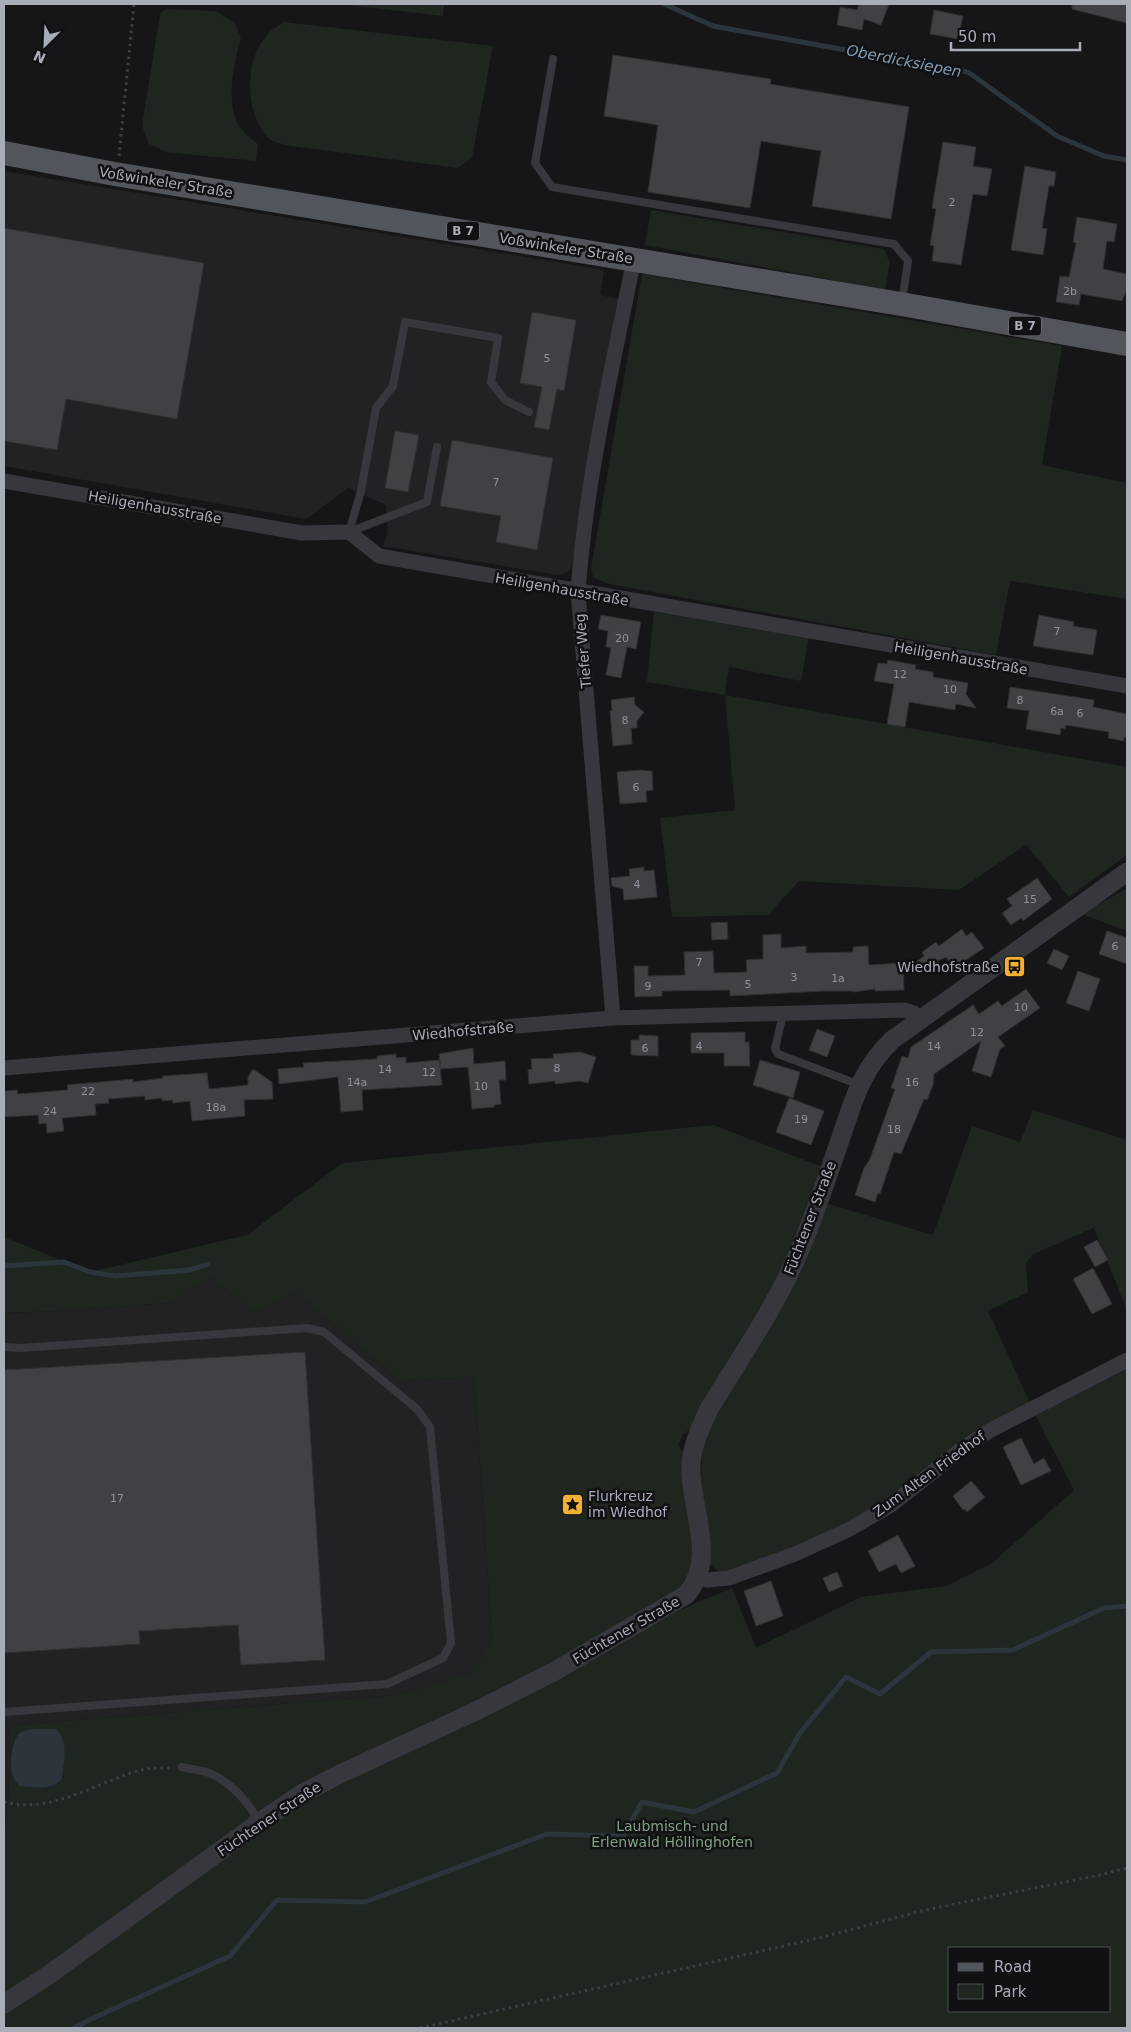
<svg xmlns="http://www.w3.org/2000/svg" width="1131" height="2032" viewBox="0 0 1131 2032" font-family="'DejaVu Sans',sans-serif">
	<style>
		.built { fill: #222225 }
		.green { fill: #1e261f; fill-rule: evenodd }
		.water { fill: #2c353c }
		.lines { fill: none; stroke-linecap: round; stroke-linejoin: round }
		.stream { stroke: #2c353c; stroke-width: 5 }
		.building { fill: #404145; stroke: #303034 }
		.path { stroke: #3d3f44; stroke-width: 3; stroke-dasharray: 2.5 4; stroke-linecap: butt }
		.service { stroke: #37383d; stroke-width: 8 }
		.minor { stroke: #37383d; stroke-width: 15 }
		.tertiary { stroke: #37383d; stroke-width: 19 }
		.primary { stroke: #53555c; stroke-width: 24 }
		.labels { text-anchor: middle; stroke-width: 5; stroke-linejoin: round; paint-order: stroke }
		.number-label { font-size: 11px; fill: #8e929b }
		.shield { fill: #111113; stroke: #7b7e86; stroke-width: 1 }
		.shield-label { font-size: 12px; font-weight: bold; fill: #a8adb8 }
		.street-label { font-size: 14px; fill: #a8adb8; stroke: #111113 }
		.poi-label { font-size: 14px; fill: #a8adb8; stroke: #111113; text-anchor: end }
		.park-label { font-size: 14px; fill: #7fa381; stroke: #111113 }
		.water-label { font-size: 15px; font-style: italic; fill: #7f9bb3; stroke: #111113 }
	</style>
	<rect width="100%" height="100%" fill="#161618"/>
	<g class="built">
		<polygon points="4,171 604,270 600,295 618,299 572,566 568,572 558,575 383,546 388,533 386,505 348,488 306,519 4,466"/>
		<polygon points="211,1278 255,1314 296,1293 400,1381 474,1377 492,1639 469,1673 396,1695 10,1725 8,1803 4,1832 4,1313 59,1311 168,1303"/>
	</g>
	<g class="green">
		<polygon points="339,4 444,4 443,16"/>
		<path d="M 166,9 L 216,11 L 234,23 L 241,37 C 234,64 223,107 243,131 C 247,136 253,140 258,144 L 256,161 L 166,152 L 149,144 L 142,126 L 160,14 Z"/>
		<path d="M 284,22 L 493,46 L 472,158 L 458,168 L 284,145 C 279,143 271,141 267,137 C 245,111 244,62 266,36 C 270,30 279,26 284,22 Z"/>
		<polygon points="651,210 884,249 890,263 885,290 645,245"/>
		<polygon points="642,274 1062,346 1042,465 1127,483 1127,599 1010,581 996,655 609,584 593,577 591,568"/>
		<polygon points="654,612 809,637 801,681 729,667 725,695 1127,767 1127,855 1069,897 1026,845 959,890 799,881 768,915 672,917 660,818 735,810 725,695 647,682"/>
		<polygon points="1127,888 1127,931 1082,914 1124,890"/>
		<path d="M 1033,1110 L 1127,1140 L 1127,1310 L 1094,1228 L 1033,1254 L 1026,1263 L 1028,1292 L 988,1311 L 1031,1405 L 886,1503 L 801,1546 L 721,1573 L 710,1565 C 705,1521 695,1480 706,1435 L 825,1203 L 933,1235 L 972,1126 L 1020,1142 Z"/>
		<path d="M 713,1125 L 823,1167 L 802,1231 L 775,1288 L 691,1429 L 683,1434 L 678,1445 L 685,1455 L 695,1555 L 686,1581 L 675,1595 L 603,1651 L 682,1609 L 732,1588 L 756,1648 L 861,1597 L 946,1586 L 992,1563 L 1074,1490 L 1034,1413 L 1127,1367 L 1127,2028 L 4,2028 L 4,1832 L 8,1803 L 10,1725 L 396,1695 L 469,1673 L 492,1639 L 474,1377 L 400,1381 L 296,1293 L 255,1314 L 211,1278 L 168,1303 L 59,1311 L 4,1313 L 4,1237 L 90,1272 L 247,1235 L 342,1163 ZM 55,1729 L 14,1779 C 12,1767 7,1737 23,1731 C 32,1728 45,1729 55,1729 ZM 950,1948 L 1110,1948 L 1110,2011 L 950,2011 Z"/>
	</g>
	<path class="water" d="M 55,1729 C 70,1738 63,1765 62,1779 C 51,1791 35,1787 20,1786 C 18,1784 16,1782 14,1779 C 9,1769 10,1735 23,1731 C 32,1728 45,1729 55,1729 Z"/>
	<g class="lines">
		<g class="stream">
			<polyline points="664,4 713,26 968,72 1057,136 1104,156 1127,160"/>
			<polyline points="4,1266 64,1262 90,1272 115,1276 190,1270 208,1264"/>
			<polyline points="74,2028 89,2020 230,1956 277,1900 365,1902 547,1834 623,1836 642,1802 694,1812 777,1773 800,1733 846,1677 880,1694 931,1652 1013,1650 1104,1608 1127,1606"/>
		</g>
	</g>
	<g class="building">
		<polygon points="859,4 889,4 881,25 864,19 862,30 837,25 840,7 857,10"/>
		<polygon points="1072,4 1127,4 1127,23 1072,9"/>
		<polygon points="934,10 963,16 958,39 930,34"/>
		<polygon points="613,55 771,79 770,84 909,107 891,219 812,206 821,151 761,141 750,208 648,192 658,125 604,116"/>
		<polygon points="943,142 976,147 973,166 992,169 987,196 973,194 961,265 932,261 934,246 930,245 936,209 932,208"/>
		<polygon points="1025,166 1056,172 1054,186 1049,186 1042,228 1047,229 1043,255 1011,250"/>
		<polygon points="1077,217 1117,224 1114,242 1107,241 1103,269 1127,274 1127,289 1122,301 1081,294 1079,305 1056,302 1060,276 1069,277 1076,243 1073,242"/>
		<polygon points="4,228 204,263 177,419 66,399 57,450 4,441"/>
		<polygon points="532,312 576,320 564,391 557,389 549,430 534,427 542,387 520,383"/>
		<polygon points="395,431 419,435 408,492 385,488"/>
		<polygon points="452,440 553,458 537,550 496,542 501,516 440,506"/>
		<polygon points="601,615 641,622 636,649 627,647 621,678 606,675 611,648 606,647 608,631 598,629"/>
		<polygon points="1039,615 1074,622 1073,626 1097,630 1093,655 1033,646"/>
		<polygon points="888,660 916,665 915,669 933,672 933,677 968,683 966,694 976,708 956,704 955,710 909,702 905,727 887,724 894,684 874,681 878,663 887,664"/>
		<polygon points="1010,687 1094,700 1093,707 1127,714 1127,738 1124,737 1124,741 1108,738 1109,732 1066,725 1065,729 1061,728 1060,735 1026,729 1029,711 1007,708"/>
		<polygon points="634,697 635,705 644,712 637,721 637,728 631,728 632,744 613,746 610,711 612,711 611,700"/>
		<polygon points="641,770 652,771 653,790 646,791 647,802 620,804 617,772"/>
		<polygon points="644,867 644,871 654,870 657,897 624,900 623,889 612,886 611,878 630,876 629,869"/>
		<polygon points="1037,878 1052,899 1023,921 1021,918 1011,925 1002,913 1012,906 1007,899"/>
		<polygon points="727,922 728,939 712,940 711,923"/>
		<polygon points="962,929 966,936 972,932 984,948 954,968 946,957 915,971 912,965 924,956 922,952 936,942 939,946"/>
		<polygon points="1107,931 1127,938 1127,964 1099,954"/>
		<polygon points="781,934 781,948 806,946 806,953 853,952 853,947 868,946 869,965 903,963 904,990 875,991 875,989 853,992 853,991 824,991 730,996 730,990 662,991 662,996 635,997 634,966 648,966 648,976 685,975 684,952 713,951 714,973 747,972 746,960 763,959 763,935"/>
		<polygon points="1054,949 1069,956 1062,970 1047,963"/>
		<polygon points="1078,971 1100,979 1089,1011 1066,1003"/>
		<polygon points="1026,989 1040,1008 998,1037 1005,1046 1000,1049 991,1077 972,1071 981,1041 934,1074 933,1085 927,1100 924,1099 901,1154 894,1152 880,1194 878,1193 875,1202 855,1195 864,1168 870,1159 895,1089 891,1088 902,1056 908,1058 911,1047 973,1005 979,1014 998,1001 1002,1006"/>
		<polygon points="817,1029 835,1036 827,1057 809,1050"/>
		<polygon points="745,1032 745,1042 749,1042 750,1066 724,1066 724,1053 691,1053 691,1033"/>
		<polygon points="639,1035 658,1036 658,1056 631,1055 631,1040 639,1040"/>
		<polygon points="473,1048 474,1064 505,1061 506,1080 499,1080 501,1104 494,1105 494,1107 472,1109 468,1067 440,1069 442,1085 362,1090 363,1110 341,1112 338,1077 279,1084 278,1069 304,1067 303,1063 377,1059 377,1056 396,1054 396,1058 406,1057 406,1063 440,1060 440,1067 439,1054"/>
		<polygon points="580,1052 596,1057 588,1083 580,1081 555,1084 555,1081 529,1084 528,1070 532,1069 531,1059 554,1058 553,1054"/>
		<polygon points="760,1060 800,1072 793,1098 753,1085"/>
		<polygon points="253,1069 272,1082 273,1099 244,1100 245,1116 192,1121 190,1101 173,1103 172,1100 162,1101 162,1098 145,1100 145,1096 108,1099 109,1103 95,1104 96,1115 62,1118 64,1131 47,1133 46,1123 39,1124 38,1115 4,1117 4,1091 17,1090 18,1094 68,1090 67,1085 133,1079 133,1082 163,1078 162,1076 207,1073 209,1089 248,1085 248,1077"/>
		<polygon points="789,1098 824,1111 811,1145 776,1132"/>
		<polygon points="1097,1240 1108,1260 1095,1267 1084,1247"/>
		<polygon points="1093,1268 1112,1304 1092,1314 1073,1279"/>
		<polygon points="305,1352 325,1660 241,1665 238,1625 139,1631 140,1644 4,1653 4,1370"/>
		<polygon points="1021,1438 1034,1464 1044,1458 1051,1471 1021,1485 1003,1447"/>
		<polygon points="971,1481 985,1497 967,1512 965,1509 963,1510 953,1496"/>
		<polygon points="898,1535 915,1566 901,1573 896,1564 879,1572 868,1551"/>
		<polygon points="837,1572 843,1586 829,1592 823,1578"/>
		<polygon points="771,1581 783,1616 756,1626 744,1591"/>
	</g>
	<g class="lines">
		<g class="path">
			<polyline points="119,156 134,4"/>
			<path d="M 4,1802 C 51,1814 96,1783 140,1770 C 150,1768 161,1768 171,1768"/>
			<polyline points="420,2028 819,1938 925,1910 1100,1875 1127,1868"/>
		</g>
		<g class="service">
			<polyline points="553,59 535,163 552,187 894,244 908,261 902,302"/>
			<polyline points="349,532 361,491 376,408 393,386 405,322 498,338 491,382 505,400 529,412"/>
			<polyline points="349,532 427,502 437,447"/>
			<polyline points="783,1014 775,1049 778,1054 860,1085"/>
			<polyline points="4,1347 21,1348 307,1328 324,1332 417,1409 430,1427 451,1643 443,1658 387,1684 4,1712"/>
			<path d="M 182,1767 C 190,1769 200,1770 209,1773 C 232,1782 247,1802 260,1822"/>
		</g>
		<g class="minor">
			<polyline points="4,481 302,533 349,532 379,556 1127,686"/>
			<path d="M 613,1018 L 578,592 C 586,479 612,369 634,259"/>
			<polyline points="4,1068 613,1018 904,1010 914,1013 920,1019"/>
			<polyline points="698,1577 707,1580 729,1578 795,1554 848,1530 891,1505 962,1449 989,1431 1127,1360"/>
		</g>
		<path class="tertiary" d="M 4,2004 L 50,1974 L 260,1822 L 303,1793 L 342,1773 L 474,1712 L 555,1671 L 686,1595 C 717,1561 692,1512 691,1472 C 690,1449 700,1429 709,1409 C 740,1358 775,1308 798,1254 C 814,1218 826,1180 839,1143 C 853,1103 860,1071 892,1040 L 1127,872"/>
		<polyline class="primary" points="4,153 115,174 901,304 1127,344"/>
	</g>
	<defs>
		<symbol id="bus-square" viewBox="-11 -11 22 22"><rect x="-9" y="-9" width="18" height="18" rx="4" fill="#f2b134" stroke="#111113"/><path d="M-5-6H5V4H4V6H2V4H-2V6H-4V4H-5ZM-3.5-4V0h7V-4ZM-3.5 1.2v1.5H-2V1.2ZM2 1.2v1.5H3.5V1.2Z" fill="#111"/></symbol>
		<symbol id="sight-square" viewBox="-11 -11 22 22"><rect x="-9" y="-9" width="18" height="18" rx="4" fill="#f2b134" stroke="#111113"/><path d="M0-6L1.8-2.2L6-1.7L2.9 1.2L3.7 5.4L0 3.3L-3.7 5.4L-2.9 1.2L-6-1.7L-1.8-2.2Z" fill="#111"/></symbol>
	</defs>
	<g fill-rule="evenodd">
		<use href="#bus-square" x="1002" y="954" width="25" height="25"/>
		<use href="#sight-square" x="560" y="1492" width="25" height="25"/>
	</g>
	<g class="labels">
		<g class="number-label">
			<text x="952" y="206">2</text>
			<text x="1070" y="295">2b</text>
			<text x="547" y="362">5</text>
			<text x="496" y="486">7</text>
			<text x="1057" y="635">7</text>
			<text x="622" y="642">20</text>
			<text x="900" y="678">12</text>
			<text x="950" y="693">10</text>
			<text x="1020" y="704">8</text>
			<text x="1057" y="715">6a</text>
			<text x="1080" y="717">6</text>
			<text x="625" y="724">8</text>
			<text x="636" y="791">6</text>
			<text x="637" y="888">4</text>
			<text x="1030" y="903">15</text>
			<text x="1115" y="950">6</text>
			<text x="699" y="966">7</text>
			<text x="794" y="981">3</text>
			<text x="838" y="982">1a</text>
			<text x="748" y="988">5</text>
			<text x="648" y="990">9</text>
			<text x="1021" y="1011">10</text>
			<text x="977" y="1036">12</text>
			<text x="699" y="1050">4</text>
			<text x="934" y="1050">14</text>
			<text x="645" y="1052">6</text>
			<text x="557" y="1072">8</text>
			<text x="385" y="1073">14</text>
			<text x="429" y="1076">12</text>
			<text x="357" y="1086">14a</text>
			<text x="912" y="1086">16</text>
			<text x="481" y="1090">10</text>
			<text x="88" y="1095">22</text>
			<text x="216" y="1111">18a</text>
			<text x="50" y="1115">24</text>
			<text x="801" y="1123">19</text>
			<text x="894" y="1133">18</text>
			<text x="117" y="1502">17</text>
		</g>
		<g class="shield">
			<rect x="447" y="221.5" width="32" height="19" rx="4"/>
			<rect x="1009" y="316.5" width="32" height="19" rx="4"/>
		</g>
		<g class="shield-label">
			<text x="463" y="235">B 7</text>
			<text x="1025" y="330">B 7</text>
		</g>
		<g class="street-label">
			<text transform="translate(166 182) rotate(9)" y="5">Voßwinkeler Straße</text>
			<text transform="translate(566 248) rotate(9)" y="5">Voßwinkeler Straße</text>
			<text transform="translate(155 507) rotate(10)" y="5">Heiligenhausstraße</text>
			<text transform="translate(562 589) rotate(10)" y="5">Heiligenhausstraße</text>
			<text transform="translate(583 651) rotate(-95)" y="5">Tiefer Weg</text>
			<text transform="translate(961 658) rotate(10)" y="5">Heiligenhausstraße</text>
			<text transform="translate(463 1031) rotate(-5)" y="5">Wiedhofstraße</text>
			<text transform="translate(810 1218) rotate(-69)" y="5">Füchtener Straße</text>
			<text transform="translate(929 1474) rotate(-36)" y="5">Zum Alten Friedhof</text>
			<text transform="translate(626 1630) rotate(-30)" y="5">Füchtener Straße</text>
			<text transform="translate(269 1819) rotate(-34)" y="5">Füchtener Straße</text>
		</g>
		<g class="poi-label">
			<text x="999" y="972">Wiedhofstraße</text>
			<text x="588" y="1501" text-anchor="start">Flurkreuz<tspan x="588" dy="16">im Wiedhof</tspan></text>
		</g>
		<g class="park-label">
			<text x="672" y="1831">Laubmisch- und<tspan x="672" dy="16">Erlenwald Höllinghofen</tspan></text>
		</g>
		<g class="water-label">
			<text transform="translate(904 61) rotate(11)" y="5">Oberdicksiepen</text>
		</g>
	</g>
	<rect width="1131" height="2032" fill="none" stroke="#a8adb8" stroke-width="10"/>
	<rect x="948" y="1947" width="162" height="65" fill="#111113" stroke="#4d4f55"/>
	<rect x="958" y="1963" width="25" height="8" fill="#53555c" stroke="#4d4f55"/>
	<text x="994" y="1972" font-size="15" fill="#a8adb8">Road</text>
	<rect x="958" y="1984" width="25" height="15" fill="#1e261f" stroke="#4d4f55"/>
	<text x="994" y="1997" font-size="15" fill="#a8adb8">Park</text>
	<g transform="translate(45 45) rotate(204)" stroke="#111113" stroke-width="4" paint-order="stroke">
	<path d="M0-4L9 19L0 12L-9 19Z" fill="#a8adb8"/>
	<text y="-8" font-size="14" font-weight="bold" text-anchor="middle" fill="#a8adb8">N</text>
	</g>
	<path d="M951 42v8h129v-8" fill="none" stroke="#a8adb8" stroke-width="2.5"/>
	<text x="958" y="42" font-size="15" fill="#a8adb8" stroke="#111113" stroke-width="4" paint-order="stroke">50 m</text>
</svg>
